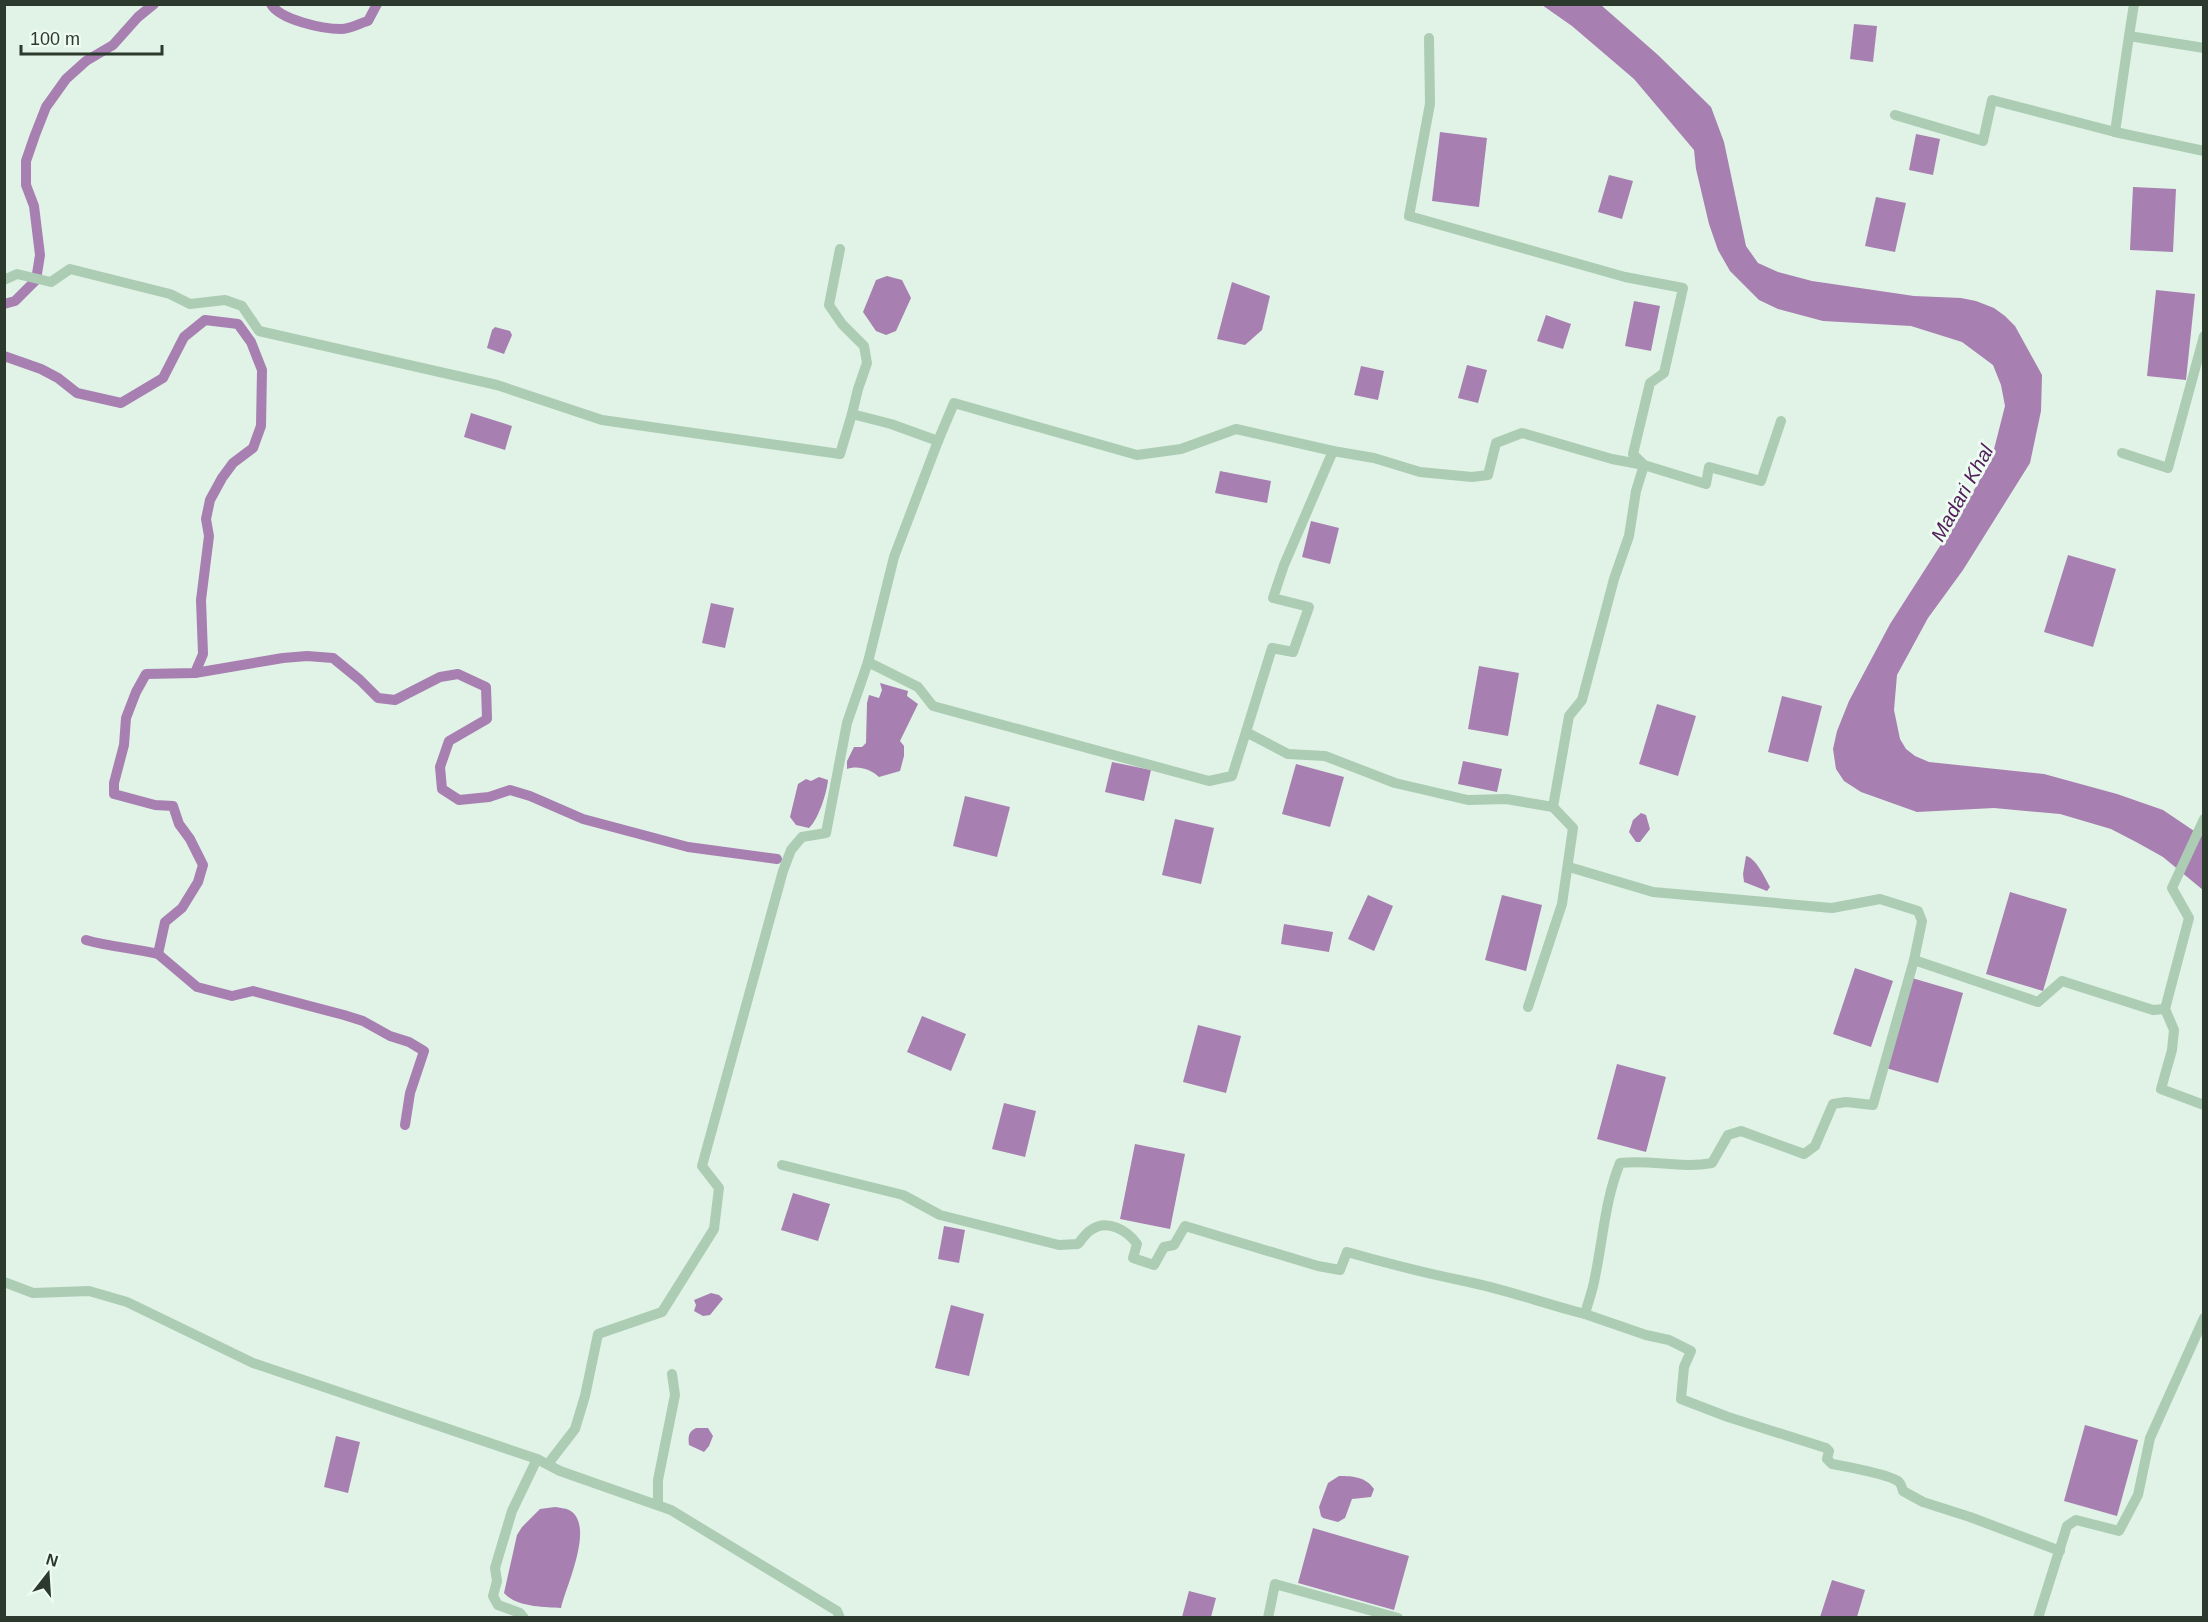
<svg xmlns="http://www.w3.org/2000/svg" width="2208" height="1622" viewBox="0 0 2208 1622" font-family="Helvetica,sans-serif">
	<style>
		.water { fill: #a87fb1 }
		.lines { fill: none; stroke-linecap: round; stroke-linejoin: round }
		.canal { stroke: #a87fb1; stroke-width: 10 }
		.street { stroke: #acccb4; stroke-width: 10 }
		.labels { text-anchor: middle; stroke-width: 6; stroke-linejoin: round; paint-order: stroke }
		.water-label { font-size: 20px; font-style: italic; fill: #53205c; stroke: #edfbf1 }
	</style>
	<rect width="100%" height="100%" fill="#e0f3e6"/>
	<g class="water">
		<polygon points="1542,5 1601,5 1658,55 1711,107 1724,142 1746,246 1758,263 1778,272 1812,281 1914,296 1961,298 1976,301 1994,308 2005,316 2015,326 2042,375 2041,411 2030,463 1963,570 1928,618 1897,675 1894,710 1900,739 1906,749 1915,756 1929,762 2044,774 2117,794 2163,810 2203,837 2203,890 2163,857 2138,843 2111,829 2060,814 1994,808 1917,812 1861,792 1844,781 1836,769 1833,749 1837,731 1849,701 1890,624 1956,521 1991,461 2005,406 2001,385 1993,365 1962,342 1911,326 1823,321 1778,309 1759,300 1730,271 1718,250 1709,224 1696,169 1694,150 1634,79 1572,26"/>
		<polygon points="1854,24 1877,26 1873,62 1850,59"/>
		<polygon points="1440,132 1487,138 1479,207 1432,201"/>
		<polygon points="1916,134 1940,139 1933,175 1909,170"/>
		<polygon points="1609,175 1633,181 1622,219 1598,212"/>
		<polygon points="2133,187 2176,189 2173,252 2130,250"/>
		<polygon points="1876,197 1906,203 1895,252 1865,246"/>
		<polygon points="887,276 902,280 911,298 896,331 886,335 876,331 863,312 876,280"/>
		<polygon points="1232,282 1270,296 1262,330 1245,345 1217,339"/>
		<polygon points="2156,290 2195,294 2186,380 2147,376"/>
		<polygon points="1634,301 1660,306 1651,351 1625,346"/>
		<polygon points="1546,315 1571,324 1563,349 1537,341"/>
		<polygon points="495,327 510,331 512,335 504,354 487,348 492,330"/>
		<polygon points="1467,365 1487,370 1478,403 1458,398"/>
		<polygon points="1361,366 1384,371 1378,400 1354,395"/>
		<polygon points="471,413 512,426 505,450 464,437"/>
		<polygon points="1220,471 1271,481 1267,503 1215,493"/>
		<polygon points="1311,521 1339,528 1330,564 1302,557"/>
		<polygon points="2068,555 2116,569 2093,647 2044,632"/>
		<polygon points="711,603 734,608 725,648 702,643"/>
		<polygon points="1479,666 1519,673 1508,736 1468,729"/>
		<path d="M 880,683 L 908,691 L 907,696 L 918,704 L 900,741 L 904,746 L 904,756 L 900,771 L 879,777 C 871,769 857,765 847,769 L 847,761 L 854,747 L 862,747 L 866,743 L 867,703 L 869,695 L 879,698 L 882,690 Z"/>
		<polygon points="1782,696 1822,706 1808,762 1768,752"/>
		<polygon points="1657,704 1696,716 1678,776 1639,764"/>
		<polygon points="1463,761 1502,769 1497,792 1458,784"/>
		<polygon points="1112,762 1151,770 1144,801 1105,792"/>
		<polygon points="1296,764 1344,777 1330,827 1282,814"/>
		<path d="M 819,777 L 828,780 C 827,793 818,820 809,828 L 796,825 L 790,817 L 798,784 L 806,779 L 811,781 Z"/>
		<polygon points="965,796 1010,807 997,857 953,846"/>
		<polygon points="1641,813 1646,815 1650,829 1640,842 1636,842 1629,832 1633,820"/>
		<polygon points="1175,819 1214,828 1201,884 1162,875"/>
		<path d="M 1746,856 C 1756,858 1765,878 1770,887 L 1767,891 L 1744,882 L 1743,874 Z"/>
		<polygon points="2010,892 2067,909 2043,991 1986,974"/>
		<polygon points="1368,895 1393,906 1374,951 1348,939"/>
		<polygon points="1502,895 1542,905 1526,971 1485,960"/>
		<polygon points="1284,924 1333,932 1329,952 1281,944"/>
		<polygon points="1855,968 1893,981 1871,1047 1833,1034"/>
		<polygon points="1912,978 1963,993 1938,1083 1886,1068"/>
		<polygon points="922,1016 966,1034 951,1071 907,1052"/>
		<polygon points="1198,1025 1241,1036 1226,1093 1183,1082"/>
		<polygon points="1617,1064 1666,1077 1646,1152 1597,1139"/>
		<polygon points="1004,1103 1036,1111 1025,1157 992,1149"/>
		<polygon points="1135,1144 1185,1154 1170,1229 1120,1219"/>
		<polygon points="793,1193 830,1204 818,1241 781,1230"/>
		<polygon points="944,1226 965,1230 959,1263 938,1259"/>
		<polygon points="711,1293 719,1295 723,1299 710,1315 703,1316 694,1311 696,1305 694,1300"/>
		<polygon points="951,1305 984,1314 969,1376 935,1368"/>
		<polygon points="2085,1425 2138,1440 2117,1516 2064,1501"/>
		<path d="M 696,1428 L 708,1428 L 713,1436 L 709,1446 L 704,1452 L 689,1445 C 688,1437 688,1432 696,1428 Z"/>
		<polygon points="336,1436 360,1442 348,1493 324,1487"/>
		<path d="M 1339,1476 C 1353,1476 1366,1477 1374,1489 L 1371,1497 L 1352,1499 L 1345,1518 L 1338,1522 L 1323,1518 L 1321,1516 L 1319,1507 L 1328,1483 Z"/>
		<path d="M 555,1507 C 560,1508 565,1508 569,1510 C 596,1524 566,1586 561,1608 C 544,1607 516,1607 504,1593 L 517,1535 L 522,1527 L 540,1509 Z"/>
		<polygon points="1313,1528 1409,1556 1394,1610 1298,1583"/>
		<polygon points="1832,1580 1865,1590 1857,1617 1820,1617"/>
		<polygon points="1189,1591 1216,1598 1211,1617 1182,1617"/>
	</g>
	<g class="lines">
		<g class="canal">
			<path d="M 271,4 C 280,20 323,29 341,29 C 350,29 360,23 368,21 L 377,4"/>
			<polyline points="4,304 15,301 36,280 40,255 34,206 26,185 26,161 35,135 46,107 66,79 86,61 113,45 138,17 154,4"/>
			<path d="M 4,356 L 41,369 L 58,378 L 77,393 L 121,403 L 163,378 L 184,337 L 205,320 L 238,324 L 251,342 L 262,370 L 261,426 L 253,448 L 233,463 L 222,478 L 210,500 L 206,519 L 209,536 L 201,600 L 203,654 L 195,673 L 146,674 L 136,692 L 126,718 L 124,745 L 114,783 L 114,794 L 155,805 L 173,806 L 179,824 L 190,839 L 203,865 L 198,882 L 182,908 L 165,922 L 158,954 C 134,948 110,947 86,940"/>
			<polyline points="195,673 283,658 307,656 333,658 360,680 378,698 395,700 440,677 458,674 486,687 487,719 449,741 440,767 442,789 459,800 489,797 510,790 530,796 583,819 688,847 777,859"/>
			<polyline points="158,954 197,987 232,996 253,991 344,1015 363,1021 390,1036 409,1042 424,1051 410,1093 405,1125"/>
		</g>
		<g class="street">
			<polyline points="2134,4 2129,36 2204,48"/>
			<polyline points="1429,38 1430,104 1409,216 1625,277 1683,288 1664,373 1650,383 1633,454 1644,465 1706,484 1709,467 1761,481 1781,421"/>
			<polyline points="1895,115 1983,141 1992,100 2115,132 2129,36"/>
			<polyline points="2115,132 2204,151"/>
			<polyline points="840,249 829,305 842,324 864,346 867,363 858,389 852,414"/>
			<polyline points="4,280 17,274 51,282 70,269 170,294 190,304 225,300 242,306 259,331 497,385 602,420 840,454 852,414 891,424 938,441 894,557 868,662 918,687 933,706 1209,781 1232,776 1246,732"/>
			<polyline points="938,441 954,403 1137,455 1181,449 1236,429 1333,451 1284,565 1273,598 1309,607 1293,652 1272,648 1246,732 1288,754 1325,756 1395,783 1468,800 1506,799 1553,807 1573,828 1562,904 1528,1007"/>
			<polyline points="1333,451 1374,458 1420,472 1472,477 1488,475 1496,443 1522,433 1612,459 1644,465 1636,491 1629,536 1614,579 1582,700 1569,716 1553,807"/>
			<polyline points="2122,453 2168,468 2204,336"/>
			<polyline points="2204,819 2172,888 2189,918 2165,1009 2174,1030 2172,1050 2161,1089 2204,1105"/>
			<polyline points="1569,867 1653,892 1832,908 1880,899 1918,911 1922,921 1914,960 2038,1002 2062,981 2153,1010 2165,1009"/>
			<path d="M 1914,960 L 1873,1105 L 1846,1102 L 1833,1104 L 1815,1146 L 1804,1154 L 1741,1131 L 1728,1135 L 1712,1163 C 1681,1169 1651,1159 1620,1163 C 1605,1200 1603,1239 1595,1277 C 1593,1290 1588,1302 1585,1314 L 1646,1335 L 1669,1340 L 1691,1351 L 1684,1367 L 1681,1399 L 1728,1417 L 1826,1448 L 1829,1451 L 1827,1459 L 1832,1464 C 1844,1466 1892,1475 1899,1482 C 1902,1485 1902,1488 1903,1491 L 1923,1502 L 1970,1517 L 2060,1551"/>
			<path d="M 782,1165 L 903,1195 L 940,1215 L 1059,1245 L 1078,1244 C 1082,1239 1086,1233 1091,1230 C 1107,1218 1128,1231 1137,1244 L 1133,1258 L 1154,1265 L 1164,1247 L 1174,1245 L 1185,1226 L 1318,1266 L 1340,1270 L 1347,1252 C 1386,1263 1425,1273 1464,1281 C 1505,1289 1545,1304 1585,1314"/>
			<polyline points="4,1282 33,1293 89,1291 127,1302 253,1363 537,1459 560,1471 671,1510 837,1611 840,1618"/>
			<polyline points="548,1464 575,1429 585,1396 598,1334 662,1312 714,1229 719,1188 702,1166 783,871 791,850 802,837 826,833 847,723 868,662"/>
			<polyline points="658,1505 658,1480 675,1395 672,1374"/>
			<polyline points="524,1618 520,1613 498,1605 493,1596 497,1581 495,1568 512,1511 537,1459"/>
			<polyline points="1268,1618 1275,1584 1398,1618"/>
			<polyline points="2038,1618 2067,1526 2076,1520 2119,1531 2138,1495 2150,1438 2204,1318"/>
		</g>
	</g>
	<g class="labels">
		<g class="water-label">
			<text transform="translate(1962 493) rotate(-61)" y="7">Madari Khal</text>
		</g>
	</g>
	<rect width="2208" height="1622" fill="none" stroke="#2b3a2c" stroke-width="12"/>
	<g transform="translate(48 1574) rotate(17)" stroke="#edfbf1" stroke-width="4.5" paint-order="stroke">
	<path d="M0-4.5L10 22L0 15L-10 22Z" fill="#2b3a2c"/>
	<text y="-9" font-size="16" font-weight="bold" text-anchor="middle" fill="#2b3a2c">N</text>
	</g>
	<path d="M21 45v9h141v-9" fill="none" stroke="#2b3a2c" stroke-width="3"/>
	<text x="30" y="45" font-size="18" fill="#2b3a2c" stroke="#edfbf1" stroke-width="4.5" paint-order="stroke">100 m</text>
</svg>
